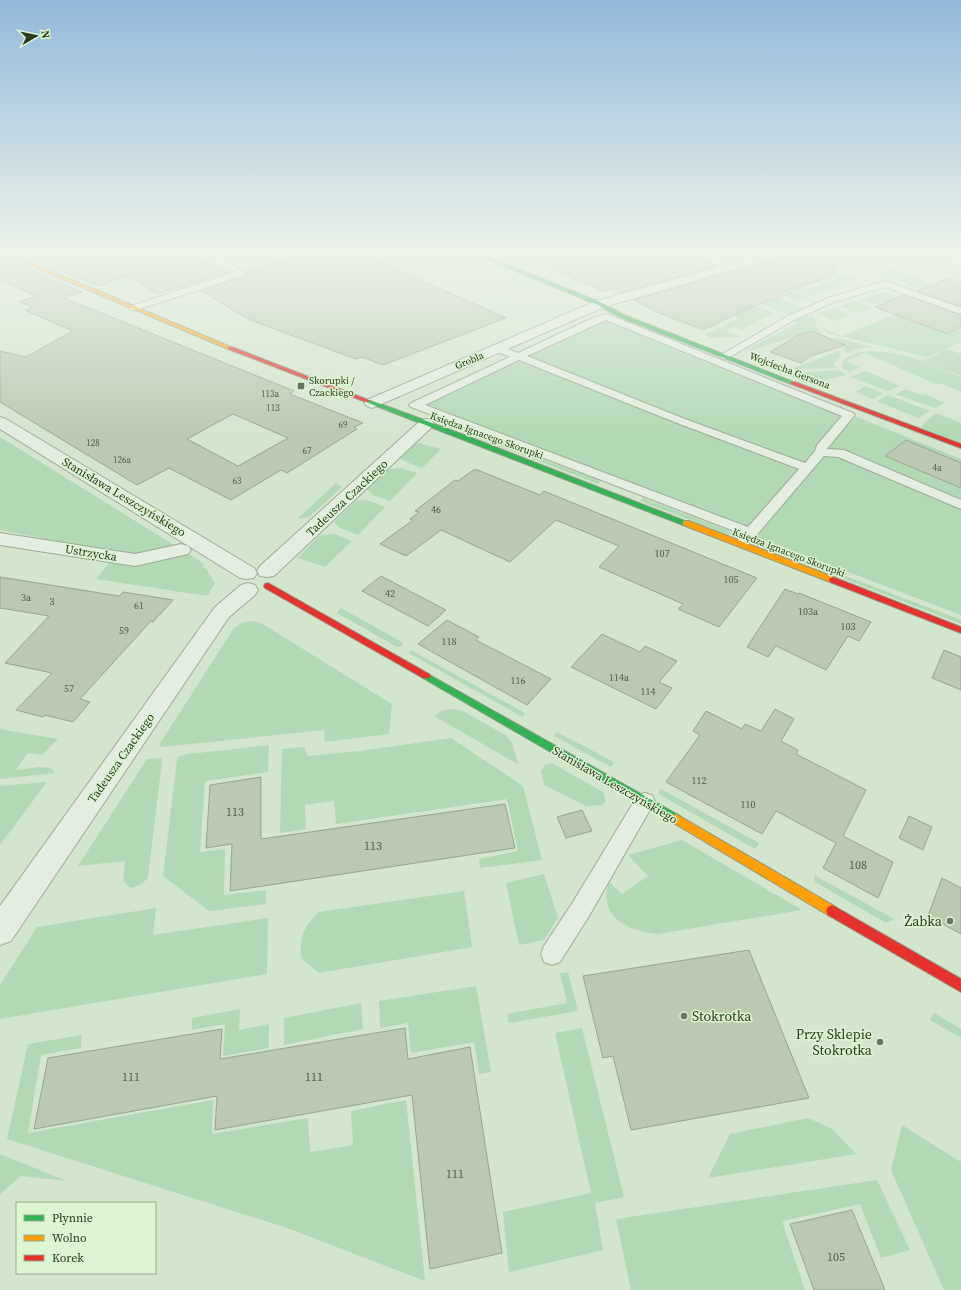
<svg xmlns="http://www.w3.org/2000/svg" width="961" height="1290" viewBox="0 0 961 1290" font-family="'Source Serif 4',serif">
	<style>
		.green { fill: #b3d8b5 }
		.building { fill: #bac9af; stroke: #98a58d; fill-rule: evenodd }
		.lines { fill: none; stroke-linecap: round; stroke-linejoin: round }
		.lane-casing { stroke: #9eaa97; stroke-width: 2 }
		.street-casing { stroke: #9eaa97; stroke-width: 2 }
		.fast-casing { stroke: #8e9a86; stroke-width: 2 }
		.slow-casing { stroke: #8e9a86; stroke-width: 2 }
		.jam-casing { stroke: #8e9a86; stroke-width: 2 }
		.lane { fill: #e3ede0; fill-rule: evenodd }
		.street { fill: #e3ede0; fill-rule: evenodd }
		.fast { fill: #30b455; fill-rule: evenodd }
		.slow { fill: #ff9f0a; fill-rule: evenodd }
		.jam { fill: #e5322d; fill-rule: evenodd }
		.poi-dot { fill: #66765c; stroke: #dcf6d4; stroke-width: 1.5 }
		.labels { text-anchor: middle; stroke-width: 3; stroke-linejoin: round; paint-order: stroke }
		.far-number-label { font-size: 9px; fill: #4f5e42 }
		.far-street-label { font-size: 10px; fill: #2b3a1e; stroke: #dcf6d4 }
		.far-poi-label { font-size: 10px; fill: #2b3a1e; stroke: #dcf6d4; text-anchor: start }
		.number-label { font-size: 10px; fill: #4f5e42 }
		.street-label { font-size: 12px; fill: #2b3a1e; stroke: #dcf6d4 }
		.near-number-label { font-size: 12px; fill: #4f5e42 }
		.near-poi-label { font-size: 14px; fill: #2b3a1e; stroke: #dcf6d4; text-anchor: end }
	</style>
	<rect width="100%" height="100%" fill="#d4e5ce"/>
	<g class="green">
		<polygon points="815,255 876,255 865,259 856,256 816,269 835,276 845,273 857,278 846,282 793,262"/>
		<polygon points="901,255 909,255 961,273 961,276"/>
		<polygon points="787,262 845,284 810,296 754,273 758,269 807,289 828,282 782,263"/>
		<polygon points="875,263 943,288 961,298 961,307 930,297 910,285 880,275 886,272 869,266"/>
		<polygon points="752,274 807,297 795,301 785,296 792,293 772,284 742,310 757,306 774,313 742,330 733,326 725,331 742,337 711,338 705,335 739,318 685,293"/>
		<polygon points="884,291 912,302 909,320 947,335 961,328 961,344 957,343 928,357 827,333 821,327 842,336 905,310 883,302 874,305 860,299"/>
		<polygon points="780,298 805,309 788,315 763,304"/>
		<polygon points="855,301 871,307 855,313 839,306"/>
		<polygon points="835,308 850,315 834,321 815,313"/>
		<polygon points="605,315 961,459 961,615 409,404 594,316"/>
		<polygon points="811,315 817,318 815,327 835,344 809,333 748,351 746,350 797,323 795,321"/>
		<polygon points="832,337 873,347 862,348 846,353 843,344"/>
		<polygon points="947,349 961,354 961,376 923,361"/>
		<polygon points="841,350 841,355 834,364 836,368 792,369"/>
		<path d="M 869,351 C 903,351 930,364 961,377 L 961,392 L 940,383 L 936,384 L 865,353 L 846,361 L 859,367 L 849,372 L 842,368 L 844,359 L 856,353 Z"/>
		<polygon points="765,363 791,373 839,370 847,375 812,383 805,383 761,364"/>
		<polygon points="866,371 900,386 888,391 850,377"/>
		<polygon points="865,386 883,393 872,399 856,392"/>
		<polygon points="906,389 922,395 925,394 944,403 935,408 895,394"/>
		<polygon points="888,395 930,411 918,418 877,401"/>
		<polygon points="936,413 961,423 961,443 920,427"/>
		<polygon points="473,434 601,481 598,484 471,435"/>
		<polygon points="0,437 203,563 204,565 202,566 207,570 215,584 207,596 96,579 110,562 91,548 0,530"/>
		<polygon points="418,443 441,449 422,468 406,462 400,458 412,446"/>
		<polygon points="401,468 417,473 390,501 373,495 367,489 388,469"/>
		<polygon points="336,483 342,487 309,517 297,519"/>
		<polygon points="643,498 740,535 738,538 640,501"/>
		<polygon points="367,500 385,507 358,535 340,528 334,522 356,501"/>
		<polygon points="335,534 352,541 325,567 298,558 320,535"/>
		<polygon points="757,542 961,620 961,624 756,545"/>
		<polygon points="341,608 402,642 403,646 397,647 337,613"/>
		<polygon points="250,621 261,623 392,704 389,734 325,742 324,730 162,747 159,745 234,628 241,623"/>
		<polygon points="411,650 525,713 522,717 409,653"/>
		<polygon points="453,709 463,711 505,735 512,743 519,765 434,716 443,710"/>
		<polygon points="0,729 58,739 42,755 28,753 16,770 40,767 51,768 55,773 0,779"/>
		<polygon points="557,732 614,762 611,767 554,736"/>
		<polygon points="451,738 523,786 542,860 480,868 479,859 518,851 507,799 336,824 334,801 305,805 306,829 280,833 282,749 304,747 308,756 360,751"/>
		<polygon points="269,745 268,772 205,781 200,852 225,849 224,895 266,890 266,904 209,911 163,876 177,759 179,756 189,754"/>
		<path d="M 161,758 L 162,761 L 148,877 C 143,884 139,886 130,888 L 123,881 L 125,861 L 78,866 L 147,759 Z"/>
		<polygon points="552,763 603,792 606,800 603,805 586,806 544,785 541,771 545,765"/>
		<polygon points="47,782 0,845 0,786"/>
		<polygon points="661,789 759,843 755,849 659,794 659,791"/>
		<path d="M 682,840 L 802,910 L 658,934 C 628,931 597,917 609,882 L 622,894 L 648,876 L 628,855 Z"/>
		<polygon points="544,874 558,918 544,940 519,945 506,883"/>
		<polygon points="814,875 894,919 886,923 815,882"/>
		<path d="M 464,891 L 472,947 L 319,973 L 301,958 C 300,934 302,930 319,912 Z"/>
		<polygon points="156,908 153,935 268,918 267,974 0,1019 0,985 37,927"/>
		<polygon points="568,972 578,1011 509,1023 507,1014 567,1003 560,973"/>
		<polygon points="476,986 491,1072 479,1074 474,1042 411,1053 408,1023 380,1028 379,1001"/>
		<polygon points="361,1003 363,1029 284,1045 284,1018"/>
		<polygon points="240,1009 239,1030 269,1024 269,1048 223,1056 225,1024 192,1030 192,1018"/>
		<polygon points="934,1013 961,1029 961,1038 930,1020"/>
		<polygon points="582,1028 624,1197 595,1203 603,1250 509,1272 503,1212 591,1193 555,1033"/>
		<polygon points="82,1035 81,1048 41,1055 28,1133 213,1100 212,1134 308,1118 310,1152 353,1145 351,1111 406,1100 425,1281 287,1228 7,1139 28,1044"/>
		<polygon points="808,1118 832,1129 856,1154 708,1178 730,1134"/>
		<polygon points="902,1125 961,1162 961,1290 944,1290 891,1170"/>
		<polygon points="0,1154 67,1181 21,1176 0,1194"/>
		<polygon points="877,1180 910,1250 881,1258 860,1204 782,1221 805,1290 631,1290 616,1219"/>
	</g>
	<g class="building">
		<path d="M 0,255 L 3,258 L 82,292 L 64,298 L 294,391 L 290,394 L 363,423 L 354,427 L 357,429 L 287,473 L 281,470 L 231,500 L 169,468 L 137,485 L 0,402 L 0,351 L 26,357 L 73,331 L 25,310 L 32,307 L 20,302 L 36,296 L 0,280 ZM 233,414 L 288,438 L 238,466 L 187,439 Z"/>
		<polygon points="24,255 193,255 227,273 157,294 127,276 98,286"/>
		<polygon points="309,255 365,255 506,318 383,365 362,357 356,359 250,320 201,291 245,276 247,273 246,271 290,258"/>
		<polygon points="530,255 696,255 715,267 620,293 612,289 602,291 586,283 582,283"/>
		<polygon points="718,255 752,255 731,261"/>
		<polygon points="779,255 833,255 836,275 786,291 792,293 754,306 703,330 657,312 634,300 777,258"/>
		<polygon points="947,279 961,284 961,306 917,291"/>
		<polygon points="904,295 961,315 961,327 947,334 875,307"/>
		<polygon points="811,331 845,345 811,356 801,363 770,352 797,336"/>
		<polygon points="906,440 961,463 961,488 885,456"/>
		<polygon points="475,469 540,495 544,491 556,496 757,578 719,627 678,609 683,604 599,567 619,546 556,520 510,562 441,530 406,556 380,544 413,520 410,519 419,512 415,511 455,480 458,481"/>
		<polygon points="381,576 446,610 428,626 362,591"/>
		<polygon points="0,577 119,596 123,592 173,600 153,622 151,621 80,699 90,702 73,722 45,715 43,717 16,710 52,673 5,663 49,616 0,608"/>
		<polygon points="785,589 798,594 799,593 871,622 859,641 848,636 826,670 776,646 768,657 747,647"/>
		<polygon points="447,620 479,637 476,640 551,679 527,705 418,644"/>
		<polygon points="602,634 640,652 645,646 677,661 659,682 672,688 656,709 571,667"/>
		<polygon points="944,650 961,657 961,690 932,678"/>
		<polygon points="775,709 794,719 781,741 798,750 796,754 866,790 843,836 893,862 878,898 823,868 836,843 776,811 762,834 666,782 700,735 693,731 706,711 742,729 745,724 761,731"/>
		<polygon points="261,777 261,839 505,804 515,848 230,891 232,844 206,848 210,785"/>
		<polygon points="582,810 592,831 566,838 557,817"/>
		<polygon points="909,816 932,827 923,850 899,838"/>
		<polygon points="942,878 961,888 961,934 928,916"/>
		<polygon points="749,950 809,1098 631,1130 613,1056 603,1058 583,976"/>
		<polygon points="405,1028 408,1059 470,1047 502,1253 430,1269 412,1095 215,1130 217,1096 34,1129 48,1058 222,1029 220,1059"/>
		<polygon points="852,1210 885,1290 814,1290 790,1224"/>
	</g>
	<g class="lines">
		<defs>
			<g id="lane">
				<polygon points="206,255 217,255 246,273 245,275 137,310 131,310 129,308 131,306 235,272"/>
				<polygon points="885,281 961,308 961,314 885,287 834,302 794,320 728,358 724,359 719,356 788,316 828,298"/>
				<path d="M 607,314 L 853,413 L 855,415 L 853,417 L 827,449 L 844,450 L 961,500 L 961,509 L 838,457 L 824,456 L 749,544 L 744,545 L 739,544 L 737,541 L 742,534 L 411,407 L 409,405 L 411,403 L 510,357 L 493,350 L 492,348 L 493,346 L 501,346 L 518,353 L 595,317 ZM 606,320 L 842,416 L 817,445 L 815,451 L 805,463 L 685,419 L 527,356 ZM 519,360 L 677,423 L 799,469 L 748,527 L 425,405 Z"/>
				<polygon points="645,793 652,795 655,801 589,916 560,962 552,965 544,962 541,954 544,946 573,902 638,795"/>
			</g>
			<g id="street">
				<polygon points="697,255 713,255 731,263 759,255 778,255 777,257 604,307 377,406 372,408 367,406 364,403 367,400 596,301 719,267"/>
				<polygon points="933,255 950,255 961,259 961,266 934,257"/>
				<polygon points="0,417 6,419 254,568 257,573 254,578 247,579 240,578 0,429"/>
				<polygon points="426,419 432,421 434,424 432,427 274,576 267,577 260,576 257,571 260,566 420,421"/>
				<polygon points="0,533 135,554 181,544 188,546 191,550 188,554 135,566 0,545"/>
				<polygon points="248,583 255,585 258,590 255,595 229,617 11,941 0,945 0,906 215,607 241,585"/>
			</g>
			<g id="fast">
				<polygon points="477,255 484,255 602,303 624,315 796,383 791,384 620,317 598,305"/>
				<polygon points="366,400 370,400 464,435 690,523 689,525 683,525 366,402"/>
				<polygon points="426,673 680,816 681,819 680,822 676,824 672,822 423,678 421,676 423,674"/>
			</g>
			<g id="slow">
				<polygon points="6,255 13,255 233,348 228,349"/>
				<polygon points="683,521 689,521 836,578 837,580 836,582 830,582 683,525"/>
				<polygon points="676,814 836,907 838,911 836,915 832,917 828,915 672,822 671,819 672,816"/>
			</g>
			<g id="jam">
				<polygon points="228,347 232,347 371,401 366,402 228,349"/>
				<polygon points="791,382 795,382 961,444 961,448 791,384"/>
				<polygon points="833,577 961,627 961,633 830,582 829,580 830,578"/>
				<polygon points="268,583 429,674 431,676 429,678 423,678 265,588 264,586 265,584"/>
				<polygon points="832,905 961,979 961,992 828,915 826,911 828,907"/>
			</g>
		</defs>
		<use href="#lane" class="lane-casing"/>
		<use href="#street" class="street-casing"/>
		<use href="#fast" class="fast-casing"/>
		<use href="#slow" class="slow-casing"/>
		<use href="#jam" class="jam-casing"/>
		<use href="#lane" class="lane"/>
		<use href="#street" class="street"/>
		<use href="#fast" class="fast"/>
		<use href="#slow" class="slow"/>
		<use href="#jam" class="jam"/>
	</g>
	<linearGradient id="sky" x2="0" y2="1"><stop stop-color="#93b8da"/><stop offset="0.58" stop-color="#ecf3e9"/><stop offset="1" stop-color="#ecf3e9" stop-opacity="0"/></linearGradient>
	<rect width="961" height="436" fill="url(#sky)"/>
	<g class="poi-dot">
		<rect x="297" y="382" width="8" height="8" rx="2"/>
		<circle cx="950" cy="921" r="4"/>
		<circle cx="684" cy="1016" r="4"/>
		<circle cx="880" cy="1042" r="4"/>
	</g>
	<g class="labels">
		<g class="far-number-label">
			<text x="270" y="397">113a</text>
			<text x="273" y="411">113</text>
			<text x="343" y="428">69</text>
			<text x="93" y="446">128</text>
			<text x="307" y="454">67</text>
			<text x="122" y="463">126a</text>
			<text x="937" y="471">4a</text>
			<text x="237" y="484">63</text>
		</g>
		<g class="far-street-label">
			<text transform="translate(469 360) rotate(-23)" y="4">Grobla</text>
			<text transform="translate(790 370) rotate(21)" y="4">Wojciecha Gersona</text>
			<text transform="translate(487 435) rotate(20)" y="4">Księdza Ignacego Skorupki</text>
			<text transform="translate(789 552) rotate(21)" y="4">Księdza Ignacego Skorupki</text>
		</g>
		<g class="far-poi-label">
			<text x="309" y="384">Skorupki /<tspan x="309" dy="12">Czackiego</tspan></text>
		</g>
		<g class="number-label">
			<text x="436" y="513">46</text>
			<text x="662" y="557">107</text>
			<text x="731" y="583">105</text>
			<text x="390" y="597">42</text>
			<text x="26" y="601">3a</text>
			<text x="52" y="605">3</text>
			<text x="139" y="609">61</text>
			<text x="808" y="615">103a</text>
			<text x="848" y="630">103</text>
			<text x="124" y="634">59</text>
			<text x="449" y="645">118</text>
			<text x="619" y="681">114a</text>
			<text x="518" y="684">116</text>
			<text x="69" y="692">57</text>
			<text x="648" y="695">114</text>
			<text x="699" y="784">112</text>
			<text x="748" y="808">110</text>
		</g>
		<g class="street-label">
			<text transform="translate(124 497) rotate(31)" y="4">Stanisława Leszczyńskiego</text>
			<text transform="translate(347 498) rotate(-43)" y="4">Tadeusza Czackiego</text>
			<text transform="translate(91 553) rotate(9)" y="4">Ustrzycka</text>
			<text transform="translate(121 758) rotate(-55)" y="4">Tadeusza Czackiego</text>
			<text transform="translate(615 785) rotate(30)" y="4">Stanisława Leszczyńskiego</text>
		</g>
		<g class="near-number-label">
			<text x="235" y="816">113</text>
			<text x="373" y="850">113</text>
			<text x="858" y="869">108</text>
			<text x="131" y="1081">111</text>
			<text x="314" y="1081">111</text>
			<text x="455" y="1178">111</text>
			<text x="836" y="1261">105</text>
		</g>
		<g class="near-poi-label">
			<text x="942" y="926">Żabka</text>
			<text x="692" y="1021" text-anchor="start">Stokrotka</text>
			<text x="872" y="1039">Przy Sklepie<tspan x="872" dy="16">Stokrotka</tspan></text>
		</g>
	</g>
	<rect x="16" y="1202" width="140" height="72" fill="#dcf6d4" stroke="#95ab8b"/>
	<rect x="24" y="1215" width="20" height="6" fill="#30b455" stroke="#95ab8b"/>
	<text x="52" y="1222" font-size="12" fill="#2b3a1e">Płynnie</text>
	<rect x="24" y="1235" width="20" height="6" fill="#ff9f0a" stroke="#95ab8b"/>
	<text x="52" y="1242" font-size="12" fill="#2b3a1e">Wolno</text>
	<rect x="24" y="1255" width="20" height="6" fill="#e5322d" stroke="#95ab8b"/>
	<text x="52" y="1262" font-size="12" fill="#2b3a1e">Korek</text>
	<g transform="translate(36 36) rotate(81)" stroke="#dcf6d4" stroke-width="3" paint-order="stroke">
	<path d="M0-3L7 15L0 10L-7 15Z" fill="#2b3a1e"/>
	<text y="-6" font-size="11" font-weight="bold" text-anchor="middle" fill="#2b3a1e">N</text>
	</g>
</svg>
